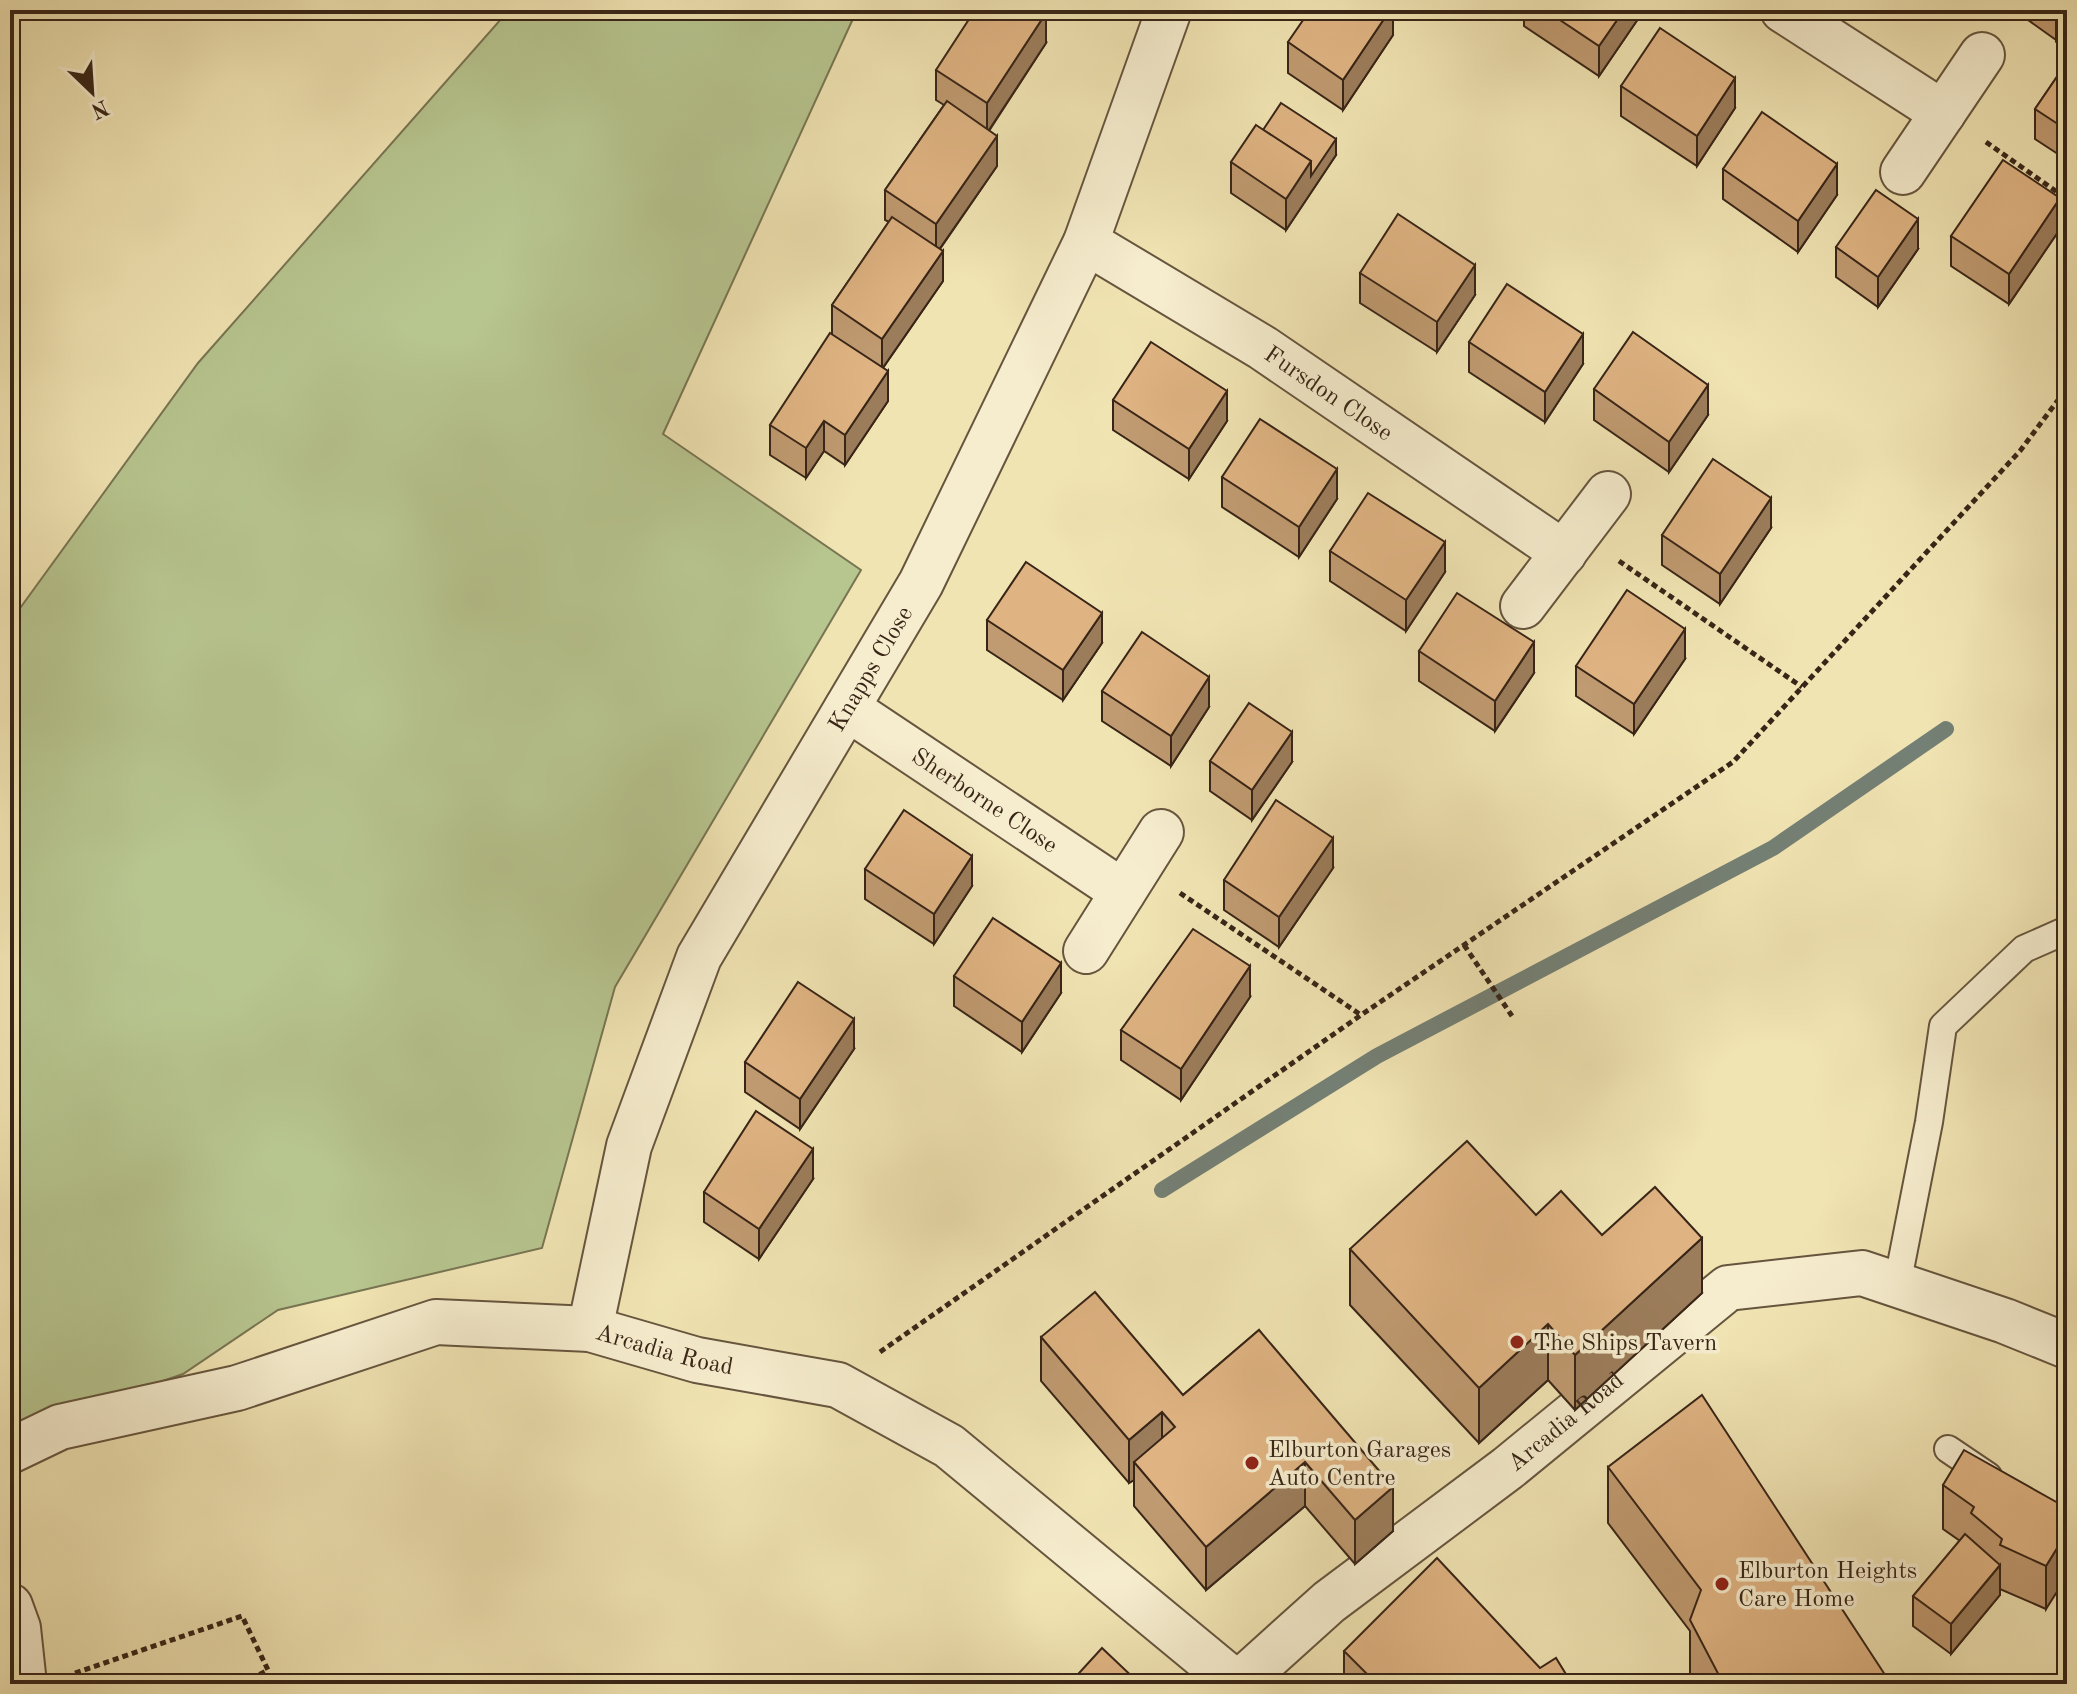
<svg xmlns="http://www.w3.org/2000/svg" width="2077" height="1694" viewBox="0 0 2077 1694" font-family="'Old Standard TT',serif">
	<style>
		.green { fill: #b7c58f; stroke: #787553; stroke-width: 2 }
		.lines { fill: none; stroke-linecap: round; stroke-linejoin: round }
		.stream { stroke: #748075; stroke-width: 16 }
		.lane-casing { stroke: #66553e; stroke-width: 30 }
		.street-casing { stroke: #66553e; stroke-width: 48 }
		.path { stroke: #382517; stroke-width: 5; stroke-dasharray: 6 4; stroke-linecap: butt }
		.lane { stroke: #f6edce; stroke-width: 26 }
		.street { stroke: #f6edce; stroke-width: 44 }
		.wall { fill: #c09a70; stroke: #382517; stroke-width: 2 }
		.shaded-wall { fill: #9c7d5b; stroke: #382517; stroke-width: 2 }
		.building { fill: #dfb382; stroke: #382517; stroke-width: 2 }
		.poi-dot { fill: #8f2418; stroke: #f6edce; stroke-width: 3 }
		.labels { text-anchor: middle; stroke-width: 7; stroke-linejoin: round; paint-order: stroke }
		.street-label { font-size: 24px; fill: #382517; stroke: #f6edce }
		.poi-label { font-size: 24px; fill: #382517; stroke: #f6edce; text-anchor: start }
	</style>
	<rect width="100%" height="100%" fill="#f1e4b3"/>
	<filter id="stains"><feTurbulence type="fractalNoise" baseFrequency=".0025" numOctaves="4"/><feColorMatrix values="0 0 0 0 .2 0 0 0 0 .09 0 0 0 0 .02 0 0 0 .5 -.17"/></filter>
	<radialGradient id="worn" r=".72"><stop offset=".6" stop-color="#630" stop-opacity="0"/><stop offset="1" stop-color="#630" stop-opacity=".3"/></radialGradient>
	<polygon class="green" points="509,10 857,10 663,434 861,570 615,987 542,1248 278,1310 183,1374 10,1434 10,622 198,363"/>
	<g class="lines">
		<polyline class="stream" points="1162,1190 1377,1056 1773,848 1946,729"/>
		<defs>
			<g id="lane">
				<polyline points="1897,1285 1929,1122 1943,1026 2024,949 2067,930"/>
				<polyline points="1948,1449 1988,1476"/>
			</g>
			<g id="street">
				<polyline points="1783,10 1943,113"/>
				<polyline points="1903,172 1982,55"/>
				<path id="s1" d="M 1086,242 L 1263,348 L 1564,553"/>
				<polyline points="1523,606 1608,494"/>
				<path id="s2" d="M 847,708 L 1123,892"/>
				<polyline points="1086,951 1161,832"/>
				<path id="s3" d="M 590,1329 L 629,1146 L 699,957 L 921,583 L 1086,242 L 1169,10"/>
				<path id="s4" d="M 10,1451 L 60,1427 L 237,1388 L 436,1322 L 590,1329 L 697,1360 L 838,1385 L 949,1446 L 1237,1684"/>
				<polyline points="10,1606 18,1628 24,1684"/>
				<path id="s5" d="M 1238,1684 L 1329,1602 L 1508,1468 L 1728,1288 L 1862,1273 L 2005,1321 L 2067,1346"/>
			</g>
		</defs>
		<use href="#lane" class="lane-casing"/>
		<use href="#street" class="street-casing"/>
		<g class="path">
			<polyline points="1986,142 2067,199"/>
			<polyline points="1619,561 1802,687"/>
			<polyline points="1180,893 1361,1015"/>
			<polyline points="1464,945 1512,1016"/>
			<polyline points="880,1352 1361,1015 1733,762 2020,451 2067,388"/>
			<polyline points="75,1673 242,1616 268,1670 241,1684"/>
		</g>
		<use href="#lane" class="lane"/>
		<use href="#street" class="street"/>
	</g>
	<g class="wall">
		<polygon points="1393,10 1393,35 1343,110 1288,73 1288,42"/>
		<polygon points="1524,10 1638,10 1638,19 1599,76 1524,26"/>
		<polygon points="2014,10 2067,10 2056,40"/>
		<polygon points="1046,43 989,131 997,166 940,249 943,281 883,368 888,401 845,465 824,451 806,478 770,455 770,425 832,334 832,305 889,222 885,220 885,190 944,105 936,100 936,70"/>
		<polygon points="2067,62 2067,160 2035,139 2035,109"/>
		<polygon points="1621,86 1735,108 1697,166 1621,116"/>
		<polygon points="1263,130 1336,155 1286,230 1231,193 1231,162"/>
		<polygon points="1723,169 1837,195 1798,252 1723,199"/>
		<polygon points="2060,229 2009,304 1951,266 1951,236"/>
		<polygon points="1836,247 1918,249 1878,307 1836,277"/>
		<polygon points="1360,273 1475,295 1437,352 1360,303"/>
		<polygon points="1469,342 1583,364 1545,422 1469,372"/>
		<polygon points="1594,389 1708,415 1669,472 1594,420"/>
		<polygon points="1113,400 1227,421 1189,479 1113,430"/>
		<polygon points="1222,477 1337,499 1299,557 1222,507"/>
		<polygon points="1771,528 1720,604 1662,565 1662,535"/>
		<polygon points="1330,551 1445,572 1406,631 1330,581"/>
		<polygon points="987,620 1102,643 1063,700 987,650"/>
		<polygon points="1419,651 1534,673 1495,731 1419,681"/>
		<polygon points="1685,659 1634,734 1576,696 1576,666"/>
		<polygon points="1102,691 1209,707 1171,766 1102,721"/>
		<polygon points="1210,761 1292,762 1252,820 1210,791"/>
		<polygon points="1333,868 1279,947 1224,910 1224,880"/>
		<polygon points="865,869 972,886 934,944 865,899"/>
		<polygon points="954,976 1061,993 1022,1052 954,1006"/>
		<polygon points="1250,997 1181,1100 1121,1060 1121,1030"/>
		<polygon points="854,1049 800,1129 745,1092 745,1062"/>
		<polygon points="813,1179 759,1259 704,1222 704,1192"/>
		<polygon points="1536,1215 1602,1235 1702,1293 1575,1410 1548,1380 1479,1443 1350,1305 1350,1249"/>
		<polygon points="1259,1330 1393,1531 1355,1564 1305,1506 1206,1590 1134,1506 1134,1480 1129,1483 1041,1381 1041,1337 1183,1395"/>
		<polygon points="1608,1467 1891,1684 1695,1684 1690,1675 1690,1631 1608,1523"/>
		<polygon points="1943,1485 2067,1508 2046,1609 2000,1589 2000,1595 1951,1654 1913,1626 1913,1596 1960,1541 1943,1529"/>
		<polygon points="1344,1651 1540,1668 1572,1684 1344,1684"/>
	</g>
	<g class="shaded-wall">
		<polygon points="1390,10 1393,10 1393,35 1343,110 1343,80"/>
		<polygon points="1624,10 1638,10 1638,19 1599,76 1599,46"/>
		<polygon points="2056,10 2067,10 2067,23 2056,40"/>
		<polygon points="1046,13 1046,43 987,133 987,103"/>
		<polygon points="1735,78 1735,108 1697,166 1697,136"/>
		<polygon points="997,136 997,166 936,254 936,224"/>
		<polygon points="1336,139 1336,155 1286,230 1286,199 1311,161"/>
		<polygon points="1837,164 1837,195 1798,252 1798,221"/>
		<polygon points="2060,198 2060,229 2009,304 2009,274"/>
		<polygon points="1918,219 1918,249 1878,307 1878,277"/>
		<polygon points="943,251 943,281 882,369 882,339"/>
		<polygon points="1475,265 1475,295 1437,352 1437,322"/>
		<polygon points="1583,334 1583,364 1545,422 1545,392"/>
		<polygon points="888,371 888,401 845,465 845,435"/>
		<polygon points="1708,385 1708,415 1669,472 1669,442"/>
		<polygon points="1227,391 1227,421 1189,479 1189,449"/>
		<polygon points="824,421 824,451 806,478 806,448"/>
		<polygon points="1337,469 1337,499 1299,557 1299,527"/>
		<polygon points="1771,498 1771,528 1720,604 1720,574"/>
		<polygon points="1445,542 1445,572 1406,631 1406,600"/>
		<polygon points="1102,613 1102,643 1063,700 1063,670"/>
		<polygon points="1685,629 1685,659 1634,734 1634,704"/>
		<polygon points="1534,642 1534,673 1495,731 1495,701"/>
		<polygon points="1209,677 1209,707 1171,766 1171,736"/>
		<polygon points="1292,732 1292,762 1252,820 1252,790"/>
		<polygon points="1333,838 1333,868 1279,947 1279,917"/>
		<polygon points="972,856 972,886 934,944 934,914"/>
		<polygon points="1061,963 1061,993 1022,1052 1022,1022"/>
		<polygon points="1250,966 1250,997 1181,1100 1181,1069"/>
		<polygon points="854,1019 854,1049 800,1129 800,1099"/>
		<polygon points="813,1149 813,1179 759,1259 759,1229"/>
		<polygon points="1702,1238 1702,1293 1575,1410 1575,1355"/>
		<polygon points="1548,1324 1548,1380 1479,1443 1479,1388"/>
		<polygon points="1162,1412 1162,1456 1134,1462 1134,1480 1129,1483 1129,1440"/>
		<polygon points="1305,1462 1305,1506 1206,1590 1206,1547"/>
		<polygon points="1393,1487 1393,1531 1355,1564 1355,1520"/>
		<polygon points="2067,1532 2067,1576 2046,1609 2046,1566"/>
		<polygon points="2000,1565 2000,1595 1951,1654 1951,1624"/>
	</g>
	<g class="building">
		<polygon points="975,10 1041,10 1046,13 987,103 936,70"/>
		<polygon points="1310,10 1390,10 1343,80 1288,42"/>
		<polygon points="1545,10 1624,10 1599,46"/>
		<polygon points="1660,28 1735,78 1697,136 1621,86"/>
		<polygon points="2067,62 2067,130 2035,109"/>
		<polygon points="947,101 997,136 936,224 885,190"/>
		<polygon points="1281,103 1336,139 1311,176 1311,161 1263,130"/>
		<polygon points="1762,112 1837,164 1798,221 1723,169"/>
		<polygon points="1256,125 1311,161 1286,199 1231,162"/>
		<polygon points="2003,160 2060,198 2009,274 1951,236"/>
		<polygon points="1876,190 1918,219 1878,277 1836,247"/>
		<polygon points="1398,214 1475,265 1437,322 1360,273"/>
		<polygon points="892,217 943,251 882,339 832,305"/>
		<polygon points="1507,284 1583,334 1545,392 1469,342"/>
		<polygon points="1633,332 1708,385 1669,442 1594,389"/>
		<polygon points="830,333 888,371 845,435 824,421 806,448 770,425"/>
		<polygon points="1151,342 1227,391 1189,449 1113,400"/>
		<polygon points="1260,419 1337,469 1299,527 1222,477"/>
		<polygon points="1713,459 1771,498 1720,574 1662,535"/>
		<polygon points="1368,493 1445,542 1406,600 1330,551"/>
		<polygon points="1026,562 1102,613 1063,670 987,620"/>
		<polygon points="1627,590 1685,629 1634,704 1576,666"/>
		<polygon points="1457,593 1534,642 1495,701 1419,651"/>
		<polygon points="1142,632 1209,677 1171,736 1102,691"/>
		<polygon points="1249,703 1292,732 1252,790 1210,761"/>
		<polygon points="1276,800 1333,838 1279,917 1224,880"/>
		<polygon points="904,810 972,856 934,914 865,869"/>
		<polygon points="993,918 1061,963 1022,1022 954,976"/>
		<polygon points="1193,929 1250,966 1181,1069 1121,1030"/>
		<polygon points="798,982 854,1019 800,1099 745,1062"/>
		<polygon points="756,1111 813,1149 759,1229 704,1192"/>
		<polygon points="1467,1141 1536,1215 1561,1191 1602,1235 1655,1187 1702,1238 1575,1355 1548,1324 1479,1388 1350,1249"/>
		<polygon points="1095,1292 1183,1395 1259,1330 1393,1487 1355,1520 1305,1462 1206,1547 1134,1462 1175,1427 1162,1412 1129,1440 1041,1337"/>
		<polygon points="1702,1395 1891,1684 1721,1684 1722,1681 1690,1620 1701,1590 1608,1467"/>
		<polygon points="1964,1450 2067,1508 2067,1532 2046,1566 2000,1545 2002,1539 1971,1513 1974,1507 1943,1485"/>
		<polygon points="1965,1534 2000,1565 1951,1624 1913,1596"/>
		<polygon points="1437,1558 1540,1668 1556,1658 1572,1684 1377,1684 1344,1651"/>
		<polygon points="1102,1648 1140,1684 1069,1684"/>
	</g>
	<g class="poi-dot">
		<circle cx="1517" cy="1342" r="8"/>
		<circle cx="1252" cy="1463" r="8"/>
		<circle cx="1722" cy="1584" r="8"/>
	</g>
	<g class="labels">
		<g class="street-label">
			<text dy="8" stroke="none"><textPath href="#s1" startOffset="286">Fursdon Close</textPath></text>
			<text dy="8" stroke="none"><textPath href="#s3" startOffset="724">Knapps Close</textPath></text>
			<text dy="8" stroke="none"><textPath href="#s2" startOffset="166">Sherborne Close</textPath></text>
			<text dy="8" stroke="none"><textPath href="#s4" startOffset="678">Arcadia Road</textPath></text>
			<text dy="8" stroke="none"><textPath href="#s5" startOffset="420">Arcadia Road</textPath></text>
		</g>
		<g class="poi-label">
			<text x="1533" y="1350">The Ships Tavern</text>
			<text x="1268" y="1457">Elburton Garages<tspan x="1268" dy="28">Auto Centre</tspan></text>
			<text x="1738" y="1578">Elburton Heights<tspan x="1738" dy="28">Care Home</tspan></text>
		</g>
	</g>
	<rect width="2077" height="1694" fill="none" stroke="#f1e4b3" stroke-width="40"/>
	<rect x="12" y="12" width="2053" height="1670" fill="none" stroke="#382517" stroke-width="4"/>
	<rect x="20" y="20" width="2037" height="1654" fill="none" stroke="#382517" stroke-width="2"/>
	<g transform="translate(92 92) rotate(155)" stroke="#f6edce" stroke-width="6" paint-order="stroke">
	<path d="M0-6L14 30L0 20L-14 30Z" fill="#382517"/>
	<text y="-12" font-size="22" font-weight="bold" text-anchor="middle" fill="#382517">N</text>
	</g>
	<rect width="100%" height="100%" filter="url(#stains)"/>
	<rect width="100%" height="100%" fill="url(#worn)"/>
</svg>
